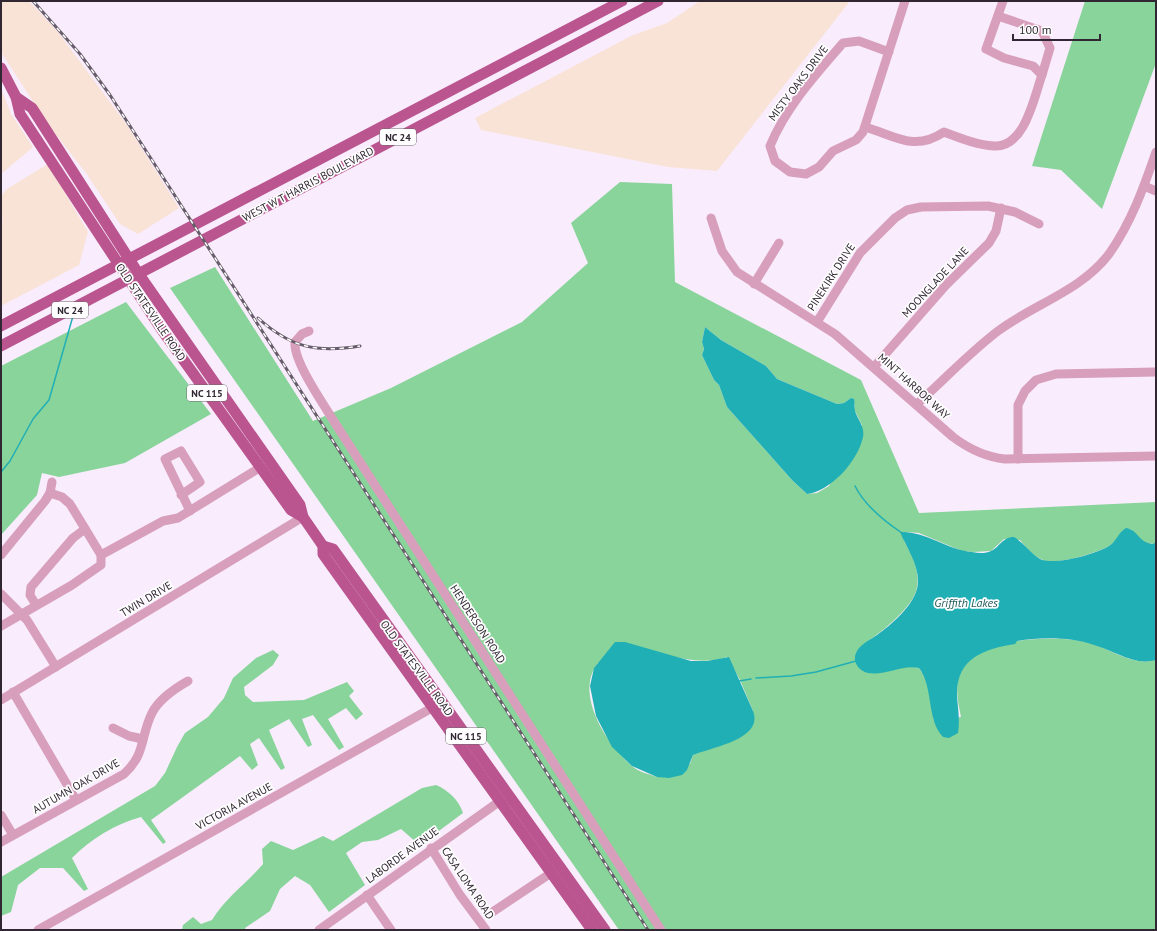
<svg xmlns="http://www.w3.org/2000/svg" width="1157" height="931" viewBox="0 0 1157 931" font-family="'PT Sans',sans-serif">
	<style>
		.commercial { fill: #f9e2d6 }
		.forest { fill: #89d49a; fill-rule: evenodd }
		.water { fill: #20afb5 }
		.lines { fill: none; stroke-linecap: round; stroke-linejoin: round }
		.stream { stroke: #20afb5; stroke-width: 1.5 }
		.minor { stroke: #d89fbc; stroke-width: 9 }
		.major { stroke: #ba558f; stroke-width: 11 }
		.rail-casing { stroke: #675d6a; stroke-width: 3 }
		.rail { stroke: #fefefe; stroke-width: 1.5; stroke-dasharray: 4.5; stroke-linecap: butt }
		.labels { text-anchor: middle; stroke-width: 3.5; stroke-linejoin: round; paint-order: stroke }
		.shield { fill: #fefefe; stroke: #6e686f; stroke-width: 1 }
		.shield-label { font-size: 10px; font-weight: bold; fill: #302732 }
		.street-label { font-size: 11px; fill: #302732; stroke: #fefefe }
		.water-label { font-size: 12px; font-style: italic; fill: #285e60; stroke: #fefefe }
	</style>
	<rect width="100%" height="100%" fill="#f9ecfd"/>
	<g class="commercial">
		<polygon points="1,1 29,1 58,32 127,125 179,208 138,234 120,224 86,173 47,123 1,52"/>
		<polygon points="700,1 850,1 717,171 668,167 481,130 475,118 631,36 667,23"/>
		<polygon points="2,91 11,114 33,147 1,174"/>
		<polygon points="48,164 88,232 79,265 1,306 1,224 3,222 1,218 1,196 7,189"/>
	</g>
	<g class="forest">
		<polygon points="1085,1 1156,1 1156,63 1102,209 1061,170 1032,166"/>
		<path d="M 620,182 L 672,184 L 675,282 L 861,380 L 919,513 L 1156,502 L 1156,542 L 1154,544 L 1143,542 L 1131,529 C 1124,534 1116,541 1109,546 C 1097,553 1059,564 1046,561 C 1035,558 1027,549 1020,540 L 1004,539 L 991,551 L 973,552 L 962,551 L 919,533 L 907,532 L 904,541 C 912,555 920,571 917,587 C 915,605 883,631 868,641 L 876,673 L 910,666 L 919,668 C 930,683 931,702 934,721 L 961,717 C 958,702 954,685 961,671 C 979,638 1048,635 1081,641 C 1107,645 1129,667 1156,660 L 1156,930 L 619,930 L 170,288 L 215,267 L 313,421 L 391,388 L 522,322 L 588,263 L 571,223 ZM 705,327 L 721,340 L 766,366 L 777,379 L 837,404 L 844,403 L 851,398 L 855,405 L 854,409 L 862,425 L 829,486 L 817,493 L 807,494 L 792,480 L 727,407 L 719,385 L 714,380 L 702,355 L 704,349 L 702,342 ZM 666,655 C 687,660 706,664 727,657 L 740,680 L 753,711 L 707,749 L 693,755 L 690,764 L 657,777 C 649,774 638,772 632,766 C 609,747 579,702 593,671 C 595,666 599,662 602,659 Z"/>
		<polygon points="126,302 211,414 125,463 59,477 42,473 37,495 1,535 1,366"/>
		<path d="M 273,650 L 279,655 L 273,665 L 244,687 L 245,695 L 253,702 L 304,700 L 347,682 L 354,691 L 349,696 L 363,714 L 356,720 L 346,708 L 328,719 L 344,747 L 339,750 L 313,715 L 302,719 L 312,745 L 308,747 L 289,719 L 269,730 L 285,768 L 281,770 L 259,738 L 250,744 L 258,765 L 252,770 L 240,756 L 151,820 L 166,842 L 163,844 L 141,817 C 115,824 91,839 72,858 L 88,889 L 84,891 L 63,868 L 40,868 L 18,885 L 11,912 L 1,916 L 1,877 L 155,786 L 165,773 L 177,747 L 185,733 L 208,717 L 224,698 L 233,678 L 256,658 Z"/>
		<path d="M 436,785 C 448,790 459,800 463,813 L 428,839 L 416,842 L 401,829 L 378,840 L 362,842 L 346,853 L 365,885 L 329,912 L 310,885 L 295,876 L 280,889 L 270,911 L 245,928 L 246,930 L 182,930 L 183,925 L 193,917 L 201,924 L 212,920 C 225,898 246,884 263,864 L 262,849 L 271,841 L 293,850 L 323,836 L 333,841 L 422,788 Z"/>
	</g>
	<g class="water">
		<path d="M 705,327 L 721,340 L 766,366 L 777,379 L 837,404 L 844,403 L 851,398 L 854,399 C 855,403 854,407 855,411 C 858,420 865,427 863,437 C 858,461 831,491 807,494 L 792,480 L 727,407 L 719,385 L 714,380 L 702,355 L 704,349 L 702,342 Z"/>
		<path d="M 1126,528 C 1139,530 1137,542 1153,544 L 1156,542 L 1156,660 C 1133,666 1116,651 1094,645 C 1070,637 1042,637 1017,641 L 1015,644 C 984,649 956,658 957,696 C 958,710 960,719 958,733 L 949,738 L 943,737 C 926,719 934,688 919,668 C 902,664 886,676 868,673 C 859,671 852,662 856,653 C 860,644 870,640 877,635 C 891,625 912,607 917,589 C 922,569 907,549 900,532 C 926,531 947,550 972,552 C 978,553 985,554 991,551 C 1000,547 1002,537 1014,537 C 1024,543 1030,553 1040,559 C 1054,566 1096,554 1109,546 C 1116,542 1118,533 1126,528 Z"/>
		<path d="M 615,642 L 625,642 L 691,661 L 707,661 L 729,657 L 753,711 C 764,739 712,747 693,755 L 687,770 L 682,775 L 669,778 L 657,777 L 632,766 L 612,747 L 596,716 L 590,686 L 594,668 Z"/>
	</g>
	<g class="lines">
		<g class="stream">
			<polyline points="1,472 10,461 33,419 49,400 73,316"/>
			<path d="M 855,486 C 865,506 884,521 902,533"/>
			<polyline points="756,678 791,676 816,672 856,661"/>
			<polyline points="739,681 751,679"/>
		</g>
		<g class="minor">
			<polyline points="998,16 1042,31 1050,48 1042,75"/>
			<path d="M 889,52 L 859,41 L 843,43 C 816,74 786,107 770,146 L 775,161 L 790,172 L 806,174 L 819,167 L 833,151 L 856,140 L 863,132 L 905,1"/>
			<path d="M 865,127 C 896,136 914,152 944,132 C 960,138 977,145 994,146 C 1025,148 1034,97 1042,75 L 1033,66 L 1004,58 L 986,49 L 1003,1"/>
			<polyline points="1144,186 1156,191"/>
			<path d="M 711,218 L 722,251 L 737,272 L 835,334 L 953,437 C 969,449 985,457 1005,459 L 1156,456"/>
			<polyline points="754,284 779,243"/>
			<polyline points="817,322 860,253 895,218 907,210 921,207 988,206 1015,212 1039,224"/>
			<path d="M 309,331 L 302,334 L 295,342 C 293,361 324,405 335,423 L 661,930"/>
			<polyline points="874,367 946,285 989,243 996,231 1001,208"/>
			<path d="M 917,404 C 944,380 969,353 998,331 C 1034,304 1081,291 1109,254 C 1131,223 1144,187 1156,152"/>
			<polyline points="1018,459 1018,405 1025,391 1036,380 1056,374 1156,372"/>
			<polyline points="50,493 62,497 70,504 101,555"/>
			<polyline points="181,495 200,482 181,451 165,459 190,511"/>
			<polyline points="1,555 45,501 50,493 52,482"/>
			<polyline points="1,594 27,620 56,667"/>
			<polyline points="36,605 30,595 31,587 73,538 85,529"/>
			<polyline points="1,626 72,585 98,567 101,565 101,555 163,521 178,518 261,467"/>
			<polyline points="13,692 76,800"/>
			<polyline points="1,700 303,517"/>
			<polyline points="113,728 129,736 143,739"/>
			<polyline points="1,815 13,835"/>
			<path d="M 1,842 L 124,774 C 146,754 140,737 152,713 C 159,699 174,689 188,681"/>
			<polyline points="431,848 460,895 486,930"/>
			<polyline points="367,895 391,930"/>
			<polyline points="491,913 551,873"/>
			<polyline points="38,930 437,705"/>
			<polyline points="319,930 500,801"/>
		</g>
		<g class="major">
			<polyline points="1,68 16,97 20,114 162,330 291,510 303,517"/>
			<polyline points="16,97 32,108 138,273 300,505 303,517 323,546 323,554 592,930"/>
			<polyline points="1,326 622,1"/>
			<polyline points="1,346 658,1"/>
			<polyline points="323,546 333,549 605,930"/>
		</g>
		<defs>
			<g id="rail">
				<polyline points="33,1 80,54 110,95 648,930"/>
				<path d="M 258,318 C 291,348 317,353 360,346"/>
			</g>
		</defs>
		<use href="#rail" class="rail-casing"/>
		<use href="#rail" class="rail"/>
	</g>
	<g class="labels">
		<g class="shield">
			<rect x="380" y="129" width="36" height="16" rx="3"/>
			<rect x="52" y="302" width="36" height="16" rx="3"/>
			<rect x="187" y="385" width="40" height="16" rx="3"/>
			<rect x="446" y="728" width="40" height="16" rx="3"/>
		</g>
		<g class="shield-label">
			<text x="398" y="141">NC 24</text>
			<text x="70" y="314">NC 24</text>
			<text x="207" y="397">NC 115</text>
			<text x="466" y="740">NC 115</text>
		</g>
		<g class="street-label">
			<text transform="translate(798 83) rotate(-53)" y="4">MISTY OAKS DRIVE</text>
			<text transform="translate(308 184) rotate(-28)" y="4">WEST W T HARRIS BOULEVARD</text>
			<text transform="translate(831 277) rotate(-57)" y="4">PINEKIRK DRIVE</text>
			<text transform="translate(935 282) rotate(-47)" y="4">MOONGLADE LANE</text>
			<text transform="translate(151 312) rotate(56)" y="4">OLD STATESVILLE ROAD</text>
			<text transform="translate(914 386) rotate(42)" y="4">MINT HARBOR WAY</text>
			<text transform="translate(146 599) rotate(-31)" y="4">TWIN DRIVE</text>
			<text transform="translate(478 624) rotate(57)" y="4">HENDERSON ROAD</text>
			<text transform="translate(417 668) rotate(54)" y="4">OLD STATESVILLE ROAD</text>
			<text transform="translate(76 786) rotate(-30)" y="4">AUTUMN OAK DRIVE</text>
			<text transform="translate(234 806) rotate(-29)" y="4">VICTORIA AVENUE</text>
			<text transform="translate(402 855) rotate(-36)" y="4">LABORDE AVENUE</text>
			<text transform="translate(468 883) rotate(56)" y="4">CASA LOMA ROAD</text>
		</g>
		<g class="water-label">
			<text x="966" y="607">Griffith Lakes</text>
		</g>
	</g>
	<rect width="1157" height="931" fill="none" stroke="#302732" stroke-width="4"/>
	<path d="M1013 34v6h87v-6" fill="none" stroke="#302732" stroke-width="2"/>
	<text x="1019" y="34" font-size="12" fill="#302732" stroke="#fefefe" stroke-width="3" paint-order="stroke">100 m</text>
</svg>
